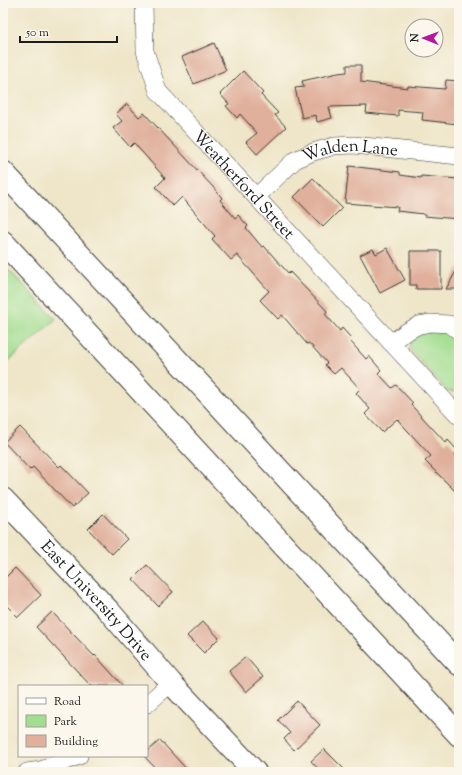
<svg xmlns="http://www.w3.org/2000/svg" width="462" height="775" viewBox="0 0 462 775" font-family="'Sorts Mill Goudy',serif">
	<style>
		.green { fill: #a2dd90; stroke: #5f7c56 }
		.building { fill: #e0b09c }
		.lines { fill: none; stroke-linecap: round; stroke-linejoin: round }
		.minor-casing { stroke: #3c3a36; stroke-width: 18 }
		.major-casing { stroke: #3c3a36; stroke-width: 24 }
		.highway-casing { stroke: #3c3a36; stroke-width: 24 }
		.minor { stroke: #fff; stroke-width: 17 }
		.major { stroke: #fff; stroke-width: 22 }
		.highway { stroke: #fff; stroke-width: 22 }
		.labels { text-anchor: middle; stroke-width: 3; stroke-linejoin: round; paint-order: stroke }
		.street-label { font-size: 17px; fill: #1c1c1c; stroke: #fbf7ec }
	</style>
	<rect width="100%" height="100%" fill="#fbf7ec"/>
	<filter id="ink" filterUnits="userSpaceOnUse"><feTurbulence type="fractalNoise" baseFrequency=".025" numOctaves="2"/><feDisplacementMap in="SourceGraphic" scale="8" xChannelSelector="R" yChannelSelector="G"/><feConvolveMatrix kernelMatrix="1 2 1 2 8 2 1 2 1" color-interpolation-filters="sRGB"/></filter>
	<filter id="wash" filterUnits="userSpaceOnUse"><feTurbulence type="fractalNoise" baseFrequency=".012" numOctaves="4" result="noise"/><feDisplacementMap in="SourceGraphic" scale="16" xChannelSelector="R" yChannelSelector="G"/><feGaussianBlur stdDeviation="0.9" result="paint"/><feColorMatrix in="noise" values="0 0 0 0 0 0 0 0 0 0 0 0 0 0 0 0 0 1.4 0 .05"/><feComposite in="paint" operator="in"/></filter>
	<g filter="url(#wash)">
		<rect width="100%" height="100%" fill="#efe6c9"/>
		<g class="green">
			<polygon points="3,264 56,319 3,366"/>
			<path d="M 443,330 L 454,337 L 459,341 L 459,390 L 453,392 L 447,391 L 410,350 C 406,329 429,331 443,330 Z"/>
		</g>
		<g id="blocks">
			<g class="building">
				<polygon points="214,43 226,70 194,84 182,57"/>
				<polygon points="347,65 361,65 361,82 408,88 408,86 445,89 446,80 459,81 458,124 422,120 423,112 398,110 398,116 366,113 367,106 329,107 332,118 317,122 316,115 302,118 295,88 304,87 302,81 338,73 347,72"/>
				<polygon points="243,71 263,93 261,95 278,113 275,115 286,127 257,154 246,142 257,133 240,114 237,118 226,106 229,104 220,94"/>
				<polygon points="127,104 139,117 144,113 213,187 222,198 220,200 235,218 238,215 248,226 246,228 262,247 264,246 289,274 290,272 327,311 325,314 340,331 342,328 352,339 350,341 366,359 369,356 381,370 378,373 392,388 396,385 413,403 411,405 446,443 448,440 458,451 455,454 459,459 459,495 425,461 431,456 397,419 382,432 365,414 370,409 356,393 360,389 341,368 334,374 325,365 327,363 309,343 307,344 282,315 278,319 260,300 269,291 237,255 231,260 212,239 215,236 182,197 173,206 156,187 165,178 134,143 130,147 113,128 122,121 116,114"/>
				<polygon points="349,166 400,172 400,175 421,178 421,176 459,179 459,219 424,216 424,214 397,211 398,207 345,203"/>
				<polygon points="313,178 342,208 323,227 294,197"/>
				<polygon points="387,248 405,280 380,293 360,255 373,249 376,254"/>
				<polygon points="410,251 441,251 441,289 416,289 416,285 410,285"/>
				<polygon points="459,266 459,289 446,289"/>
				<polygon points="20,427 59,467 61,465 88,493 72,508 33,467 30,470 4,442"/>
				<polygon points="103,514 127,539 112,554 88,529"/>
				<polygon points="147,565 173,592 158,606 133,579"/>
				<polygon points="15,568 41,595 18,617 3,602 3,580"/>
				<polygon points="52,612 94,656 95,655 123,686 91,686 36,627"/>
				<polygon points="203,621 219,638 204,653 187,636"/>
				<polygon points="246,657 263,677 246,692 229,671"/>
				<polygon points="297,701 320,725 294,750 284,739 290,733 278,720"/>
				<polygon points="160,740 189,772 159,772 144,756 147,756 147,752"/>
				<polygon points="324,749 347,772 321,772 311,761"/>
			</g>
		</g>
	</g>
	<g filter="url(#ink)">
		<use href="#blocks" fill-opacity="0" stroke="#3c3a36" stroke-width="1"/>
		<g class="lines">
			<defs>
				<g id="minor">
					<path id="s1" d="M 144,3 L 145,51 L 158,91 L 459,416"/>
					<path id="s2" d="M 256,197 L 295,160 L 313,152 L 334,146 L 354,145 L 459,156"/>
					<polyline points="391,343 406,332 419,325 431,323 449,324 459,331"/>
					<polyline points="147,704 171,683"/>
					<polyline points="27,772 41,770 79,756"/>
				</g>
				<g id="major">
					<path id="s3" d="M 3,499 L 109,611 L 171,683 L 255,772"/>
				</g>
				<g id="highway">
					<polyline points="3,172 459,664"/>
					<polyline points="3,242 459,735"/>
				</g>
			</defs>
			<use href="#minor" class="minor-casing"/>
			<use href="#major" class="major-casing"/>
			<use href="#highway" class="highway-casing"/>
			<use href="#minor" class="minor"/>
			<use href="#major" class="major"/>
			<use href="#highway" class="highway"/>
		</g>
	</g>
	<g class="labels">
		<g class="street-label">
			<text dy="6" stroke="none"><textPath href="#s2" startOffset="111">Walden Lane</textPath></text>
			<text dy="6" stroke="none"><textPath href="#s1" startOffset="217">Weatherford Street</textPath></text>
			<text dy="6" stroke="none"><textPath href="#s3" startOffset="138">East University Drive</textPath></text>
		</g>
	</g>
	<rect width="462" height="775" fill="none" stroke="#fbf7ec" stroke-width="16"/>
	<rect x="18" y="685" width="130" height="72" fill="#fbf7ec" stroke="#a29f99"/>
	<rect x="26" y="698" width="20" height="6" fill="#ffffff" stroke="#a29f99"/>
	<text x="54" y="705" font-size="12" fill="#1c1c1c">Road</text>
	<rect x="26" y="715" width="20" height="12" fill="#a2dd90" stroke="#a29f99"/>
	<text x="54" y="725" font-size="12" fill="#1c1c1c">Park</text>
	<rect x="26" y="735" width="20" height="12" fill="#e0b09c" stroke="#a29f99"/>
	<text x="54" y="745" font-size="12" fill="#1c1c1c">Building</text>
	<g transform="translate(424 38) rotate(271)"><circle r="19" fill="#fbf7ec" stroke="#a29f99"/>
	<path d="M0-3L7 15L0 10L-7 15Z" fill="#b5179e"/>
	<text y="-6" font-size="11" font-weight="bold" text-anchor="middle" fill="#1c1c1c">N</text>
	</g>
	<path d="M20 36v6h97v-6" fill="none" stroke="#1c1c1c" stroke-width="2"/>
	<text x="26" y="36" font-size="12" fill="#1c1c1c" stroke="#fbf7ec" stroke-width="3" paint-order="stroke">50 m</text>
</svg>
